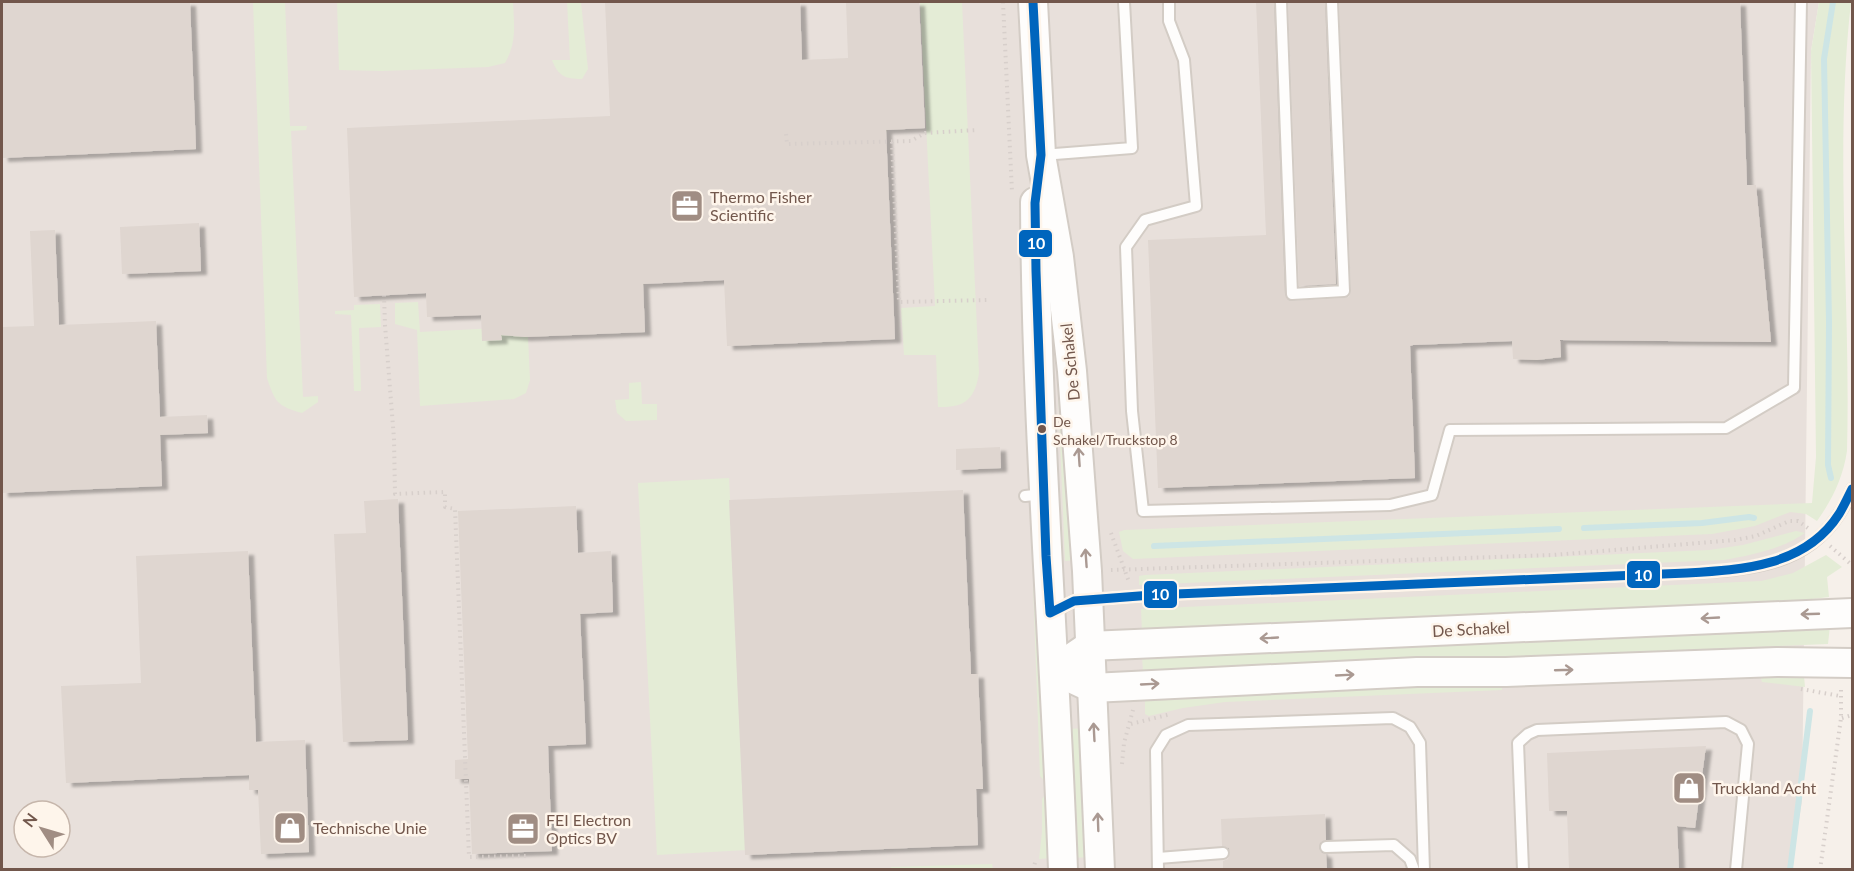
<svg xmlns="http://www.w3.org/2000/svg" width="1854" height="871" viewBox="0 0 1854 871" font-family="Lato,sans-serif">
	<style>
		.industrial { fill: #e8e0db; fill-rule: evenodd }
		.green { fill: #e4ecd6 }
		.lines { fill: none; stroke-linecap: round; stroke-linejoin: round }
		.stream { stroke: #cde5e5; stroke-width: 6 }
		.building { fill: #dfd6d0; filter: url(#shadow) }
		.service-casing { stroke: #d3ccc5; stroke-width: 14 }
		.tertiary-casing { stroke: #d3ccc5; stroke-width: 32 }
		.path { stroke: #d7cfcb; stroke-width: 4; stroke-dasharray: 1.5 4.5; stroke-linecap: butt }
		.service { stroke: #fefdfc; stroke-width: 10 }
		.tertiary { stroke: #fefdfc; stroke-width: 28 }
		.bus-1-casing { stroke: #fef5eb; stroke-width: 14 }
		.bus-1 { stroke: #0065bd; stroke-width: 9 }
		.oneway { stroke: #aa9992 }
		.bus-dot { fill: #72574c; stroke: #fef5eb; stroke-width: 2 }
		.labels { text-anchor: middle; stroke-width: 5; stroke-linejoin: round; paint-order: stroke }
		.bus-label { font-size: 14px; fill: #72574c; stroke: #fef5eb; text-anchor: start }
		.poi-label { font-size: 16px; fill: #72574c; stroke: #fef5eb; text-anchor: start }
		.street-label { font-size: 16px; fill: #72574c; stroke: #fef5eb }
		.line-badge { stroke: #fef5eb; stroke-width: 2 }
		.badge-label { font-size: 16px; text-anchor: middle; font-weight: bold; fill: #fff }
	</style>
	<defs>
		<filter id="shadow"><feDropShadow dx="6" dy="4" stdDeviation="1.5" flood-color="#0004"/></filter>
	</defs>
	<rect width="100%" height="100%" fill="#f6f0ea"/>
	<path class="industrial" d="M 2,2 L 1819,2 L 1811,51 L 1802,801 L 1791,869 L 2,870 ZM 24,811 L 60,811 L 60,847 L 24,847 Z"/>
	<g class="green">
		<path d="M 253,2 L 285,2 L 290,126 L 307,126 L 306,130 L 291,131 L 303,397 L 318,396 L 318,402 L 302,413 C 277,406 275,402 267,378 Z"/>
		<path d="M 337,2 L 513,2 C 514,25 517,42 505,63 L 488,67 L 382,71 L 339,70 Z"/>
		<path d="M 567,2 L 581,2 L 588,69 L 582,79 C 565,79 558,76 552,60 L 570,60 Z"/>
		<path d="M 920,2 L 962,2 L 979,373 C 975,399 965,408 938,407 L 936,355 L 904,355 L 901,308 L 935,306 Z"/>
		<path d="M 1819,2 L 1851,2 C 1834,151 1851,301 1847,451 C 1843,478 1832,500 1817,521 L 1806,514 L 1790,512 L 1755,526 L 1712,534 L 1133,559 L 1123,551 L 1119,532 L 1124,530 L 1812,503 L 1816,457 L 1811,51 Z"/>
		<polygon points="518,300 520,337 528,337 530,380 526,393 514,399 420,406 417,330 395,324 395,303 418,302 420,332 497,328"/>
		<polygon points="380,304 381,327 359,328 361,391 354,391 351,315 335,314 335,311 354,310 354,305"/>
		<polygon points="1056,343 1079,560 1065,561"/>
		<polygon points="641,382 642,404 657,404 657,420 626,421 617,413 615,400 629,399 629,383"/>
		<polygon points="729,478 747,850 657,855 638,483"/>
		<path d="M 1796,531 L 1805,533 C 1782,549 1752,555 1724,560 L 1139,585 L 1139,576 L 1145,575 L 1709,550 L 1743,545 Z"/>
		<polygon points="1826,555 1842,567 1827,577 1829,597 1753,606 1142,632 1141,609 1761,581 1793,573"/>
		<polygon points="1037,579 1046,783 1040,776 1033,584"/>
		<polygon points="1830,626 1828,644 1143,672 1142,654"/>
		<polygon points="1804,676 1805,687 1762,682 1761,678"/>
		<polygon points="1442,683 1502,686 1502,690 1225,702 1183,708 1149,716 1145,714 1145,696"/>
		<polygon points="1087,728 1092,857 1073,858 1068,729"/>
		<polygon points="1044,796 1048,801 1051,858 1039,859 1042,832 1042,799"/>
		<polygon points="992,864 993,869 891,869 891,867"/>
	</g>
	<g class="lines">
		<g class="stream">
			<polyline points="1831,478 1828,465 1829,322 1824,59 1833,2"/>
			<polyline points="1584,528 1702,523 1749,517 1754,518"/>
			<polyline points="1154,546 1559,529"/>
			<polyline points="1790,870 1810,711"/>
		</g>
	</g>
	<g class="building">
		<polygon points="2,2 190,2 196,149 2,158"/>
		<polygon points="605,2 800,2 802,60 848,58 846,2 919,2 925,128 886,130 895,339 727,346 724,280 643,284 645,332 525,337 501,335 502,340 482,341 481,315 427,317 426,293 354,297 347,128 610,116"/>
		<polygon points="1256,2 1274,2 1285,294 1288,300 1292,301 1344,298 1349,297 1351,291 1339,2 1740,2 1747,185 1756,185 1771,342 1560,340 1561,357 1537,360 1513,359 1512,341 1413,345 1410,346 1415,478 1158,488 1148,240 1266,235"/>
		<polygon points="1288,2 1325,2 1336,284 1299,286"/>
		<polygon points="199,223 201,271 122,274 120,227"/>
		<polygon points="55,230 59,325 156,321 160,417 207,415 208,433 160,435 162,486 2,493 2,327 34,326 30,231"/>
		<polygon points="1000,447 1001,468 956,470 956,449"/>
		<polygon points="963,490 971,674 978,674 983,789 976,789 978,845 745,855 729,500"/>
		<polygon points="398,499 408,740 343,742 334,534 366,533 364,501"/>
		<polygon points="576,506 578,553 611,551 613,612 580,614 586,744 548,746 552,851 472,854 469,779 455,779 455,760 468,759 458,511"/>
		<polygon points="248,551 256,742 305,740 309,852 261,854 258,790 249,790 249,775 66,783 61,686 141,683 136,556"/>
		<polygon points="1706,746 1695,828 1677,826 1679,870 1569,870 1567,811 1549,811 1547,753"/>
		<polygon points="1325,814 1326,840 1320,843 1319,848 1322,853 1326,854 1327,870 1223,870 1223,861 1228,859 1230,853 1229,848 1222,846 1221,819"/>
	</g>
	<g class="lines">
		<defs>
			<g id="service">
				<polyline points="1169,2 1169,21 1184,60 1196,206 1145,220 1126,247 1132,411 1143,511 1390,505 1432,495 1450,430 1726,428 1794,388 1801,2"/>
				<polyline points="1281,2 1292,294 1344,291 1332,2"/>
				<polyline points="1042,155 1132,148 1124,2"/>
				<polyline points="1025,496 1044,494"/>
				<path d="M 1053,612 L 1074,601 L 1152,595 L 1687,573 C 1759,570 1822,564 1852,489"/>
				<polyline points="1326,847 1394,845 1410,859 1414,870"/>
				<polyline points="1158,858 1223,853"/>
				<polyline points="1158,870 1156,751 1166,735 1188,725 1393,718 1410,727 1420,743 1424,870"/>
				<polyline points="1523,870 1518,743 1528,734 1537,730 1726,722 1741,730 1748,744 1736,870"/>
			</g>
			<g id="tertiary">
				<polyline points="1033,2 1041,155 1059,257 1072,371 1087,571 1100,870"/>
				<path d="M 1035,202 C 1036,425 1055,647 1063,870"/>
				<polyline points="1054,670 1089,646 1852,613"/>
				<polyline points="1075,680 1092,688 1417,672 1506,672 1777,662 1852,663"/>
			</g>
		</defs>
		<use href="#service" class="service-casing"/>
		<use href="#tertiary" class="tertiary-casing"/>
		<g class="path">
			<polyline points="1003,2 1012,192"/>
			<polyline points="786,134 787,144 911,141 925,133 977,130"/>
			<polyline points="892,142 899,302 987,300"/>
			<polyline points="384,295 385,325 394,439 395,494 445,492 445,507 455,509 469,857 526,856 525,852"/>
			<polyline points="1111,533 1129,582"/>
			<polyline points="1830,546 1852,565"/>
			<polyline points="1111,570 1553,555 1735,540 1756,536 1789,521 1798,521 1808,528"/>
			<polyline points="1801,689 1840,696"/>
			<polyline points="1842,718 1852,715"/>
			<polyline points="1131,724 1171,714"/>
			<polyline points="1122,764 1124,743 1133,710"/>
			<polyline points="1033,870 1036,859"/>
			<polyline points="1820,870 1841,718 1841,687"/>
		</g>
		<use href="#service" class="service"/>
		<use href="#tertiary" class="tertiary"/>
		<defs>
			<path id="bus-1" d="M 1033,2 L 1041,155 L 1035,203 L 1036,271 L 1046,556 L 1050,613 L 1074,601 L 1152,595 L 1687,573 C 1743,570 1806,566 1839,514 C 1844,506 1848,497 1852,489"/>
		</defs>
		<use href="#bus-1" class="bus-1-casing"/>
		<use href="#bus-1" class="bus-1"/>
	</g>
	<defs><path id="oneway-shaft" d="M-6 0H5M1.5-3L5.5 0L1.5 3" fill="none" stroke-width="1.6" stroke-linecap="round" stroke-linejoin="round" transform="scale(1.5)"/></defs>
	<g class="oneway">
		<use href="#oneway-shaft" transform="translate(1079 457) rotate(-94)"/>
		<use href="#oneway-shaft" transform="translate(1086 558) rotate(-94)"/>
		<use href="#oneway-shaft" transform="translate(1810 614) rotate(178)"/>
		<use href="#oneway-shaft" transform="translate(1710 618) rotate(177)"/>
		<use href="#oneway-shaft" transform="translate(1269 638) rotate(177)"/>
		<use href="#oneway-shaft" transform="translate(1564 670) rotate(-2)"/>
		<use href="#oneway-shaft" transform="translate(1345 675) rotate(-3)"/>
		<use href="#oneway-shaft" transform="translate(1150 684) rotate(-3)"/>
		<use href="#oneway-shaft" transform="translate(1094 732) rotate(-93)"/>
		<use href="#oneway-shaft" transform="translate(1098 822) rotate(-92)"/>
	</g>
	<defs>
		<symbol id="office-square" viewBox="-11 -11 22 22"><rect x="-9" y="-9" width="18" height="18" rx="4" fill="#a08d83" stroke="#fef5eb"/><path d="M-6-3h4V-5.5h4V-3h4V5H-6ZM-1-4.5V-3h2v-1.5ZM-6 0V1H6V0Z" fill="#fff"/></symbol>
		<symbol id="shop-square" viewBox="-11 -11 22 22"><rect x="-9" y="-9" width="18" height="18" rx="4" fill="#a08d83" stroke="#fef5eb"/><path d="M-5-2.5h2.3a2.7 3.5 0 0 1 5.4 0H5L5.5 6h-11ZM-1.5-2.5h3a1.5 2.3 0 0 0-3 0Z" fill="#fff"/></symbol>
	</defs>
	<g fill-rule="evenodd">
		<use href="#office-square" x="668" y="187" width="38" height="38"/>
		<use href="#shop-square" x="1670" y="769" width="38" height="38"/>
		<use href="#shop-square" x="271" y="809" width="38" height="38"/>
		<use href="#office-square" x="504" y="810" width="38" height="38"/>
	</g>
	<circle class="bus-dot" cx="1042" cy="429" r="5"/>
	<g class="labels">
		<g class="bus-label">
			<text x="1053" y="427">De<tspan x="1053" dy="18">Schakel/Truckstop 8</tspan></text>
		</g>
		<g class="poi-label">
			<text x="710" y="203">Thermo Fisher<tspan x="710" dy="18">Scientific</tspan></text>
			<text x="1712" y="794">Truckland Acht</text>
			<text x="546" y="826">FEI Electron<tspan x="546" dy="18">Optics BV</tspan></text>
			<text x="313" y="834">Technische Unie</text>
		</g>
		<g class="street-label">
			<text transform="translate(1070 362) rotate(-96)" y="6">De Schakel</text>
			<text transform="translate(1471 629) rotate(-3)" y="6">De Schakel</text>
		</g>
	</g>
	<g class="line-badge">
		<rect x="1018" y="229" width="35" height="29" rx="6" fill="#0065bd"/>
		<rect x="1626" y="560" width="35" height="29" rx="6" fill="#0065bd"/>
		<rect x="1143" y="580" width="35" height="29" rx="6" fill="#0065bd"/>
	</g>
	<g class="badge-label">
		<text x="1036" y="249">10</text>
		<text x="1643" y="581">10</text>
		<text x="1160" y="600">10</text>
	</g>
	<rect width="1854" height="871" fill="none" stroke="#72574c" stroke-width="6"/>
	<g transform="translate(42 829) rotate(307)"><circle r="28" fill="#fef5eb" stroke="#c6b6ab" stroke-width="1.5"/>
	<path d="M0-4.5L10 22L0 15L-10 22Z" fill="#a08d83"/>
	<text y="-9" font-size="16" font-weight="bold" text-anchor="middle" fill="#72574c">N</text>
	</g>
</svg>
